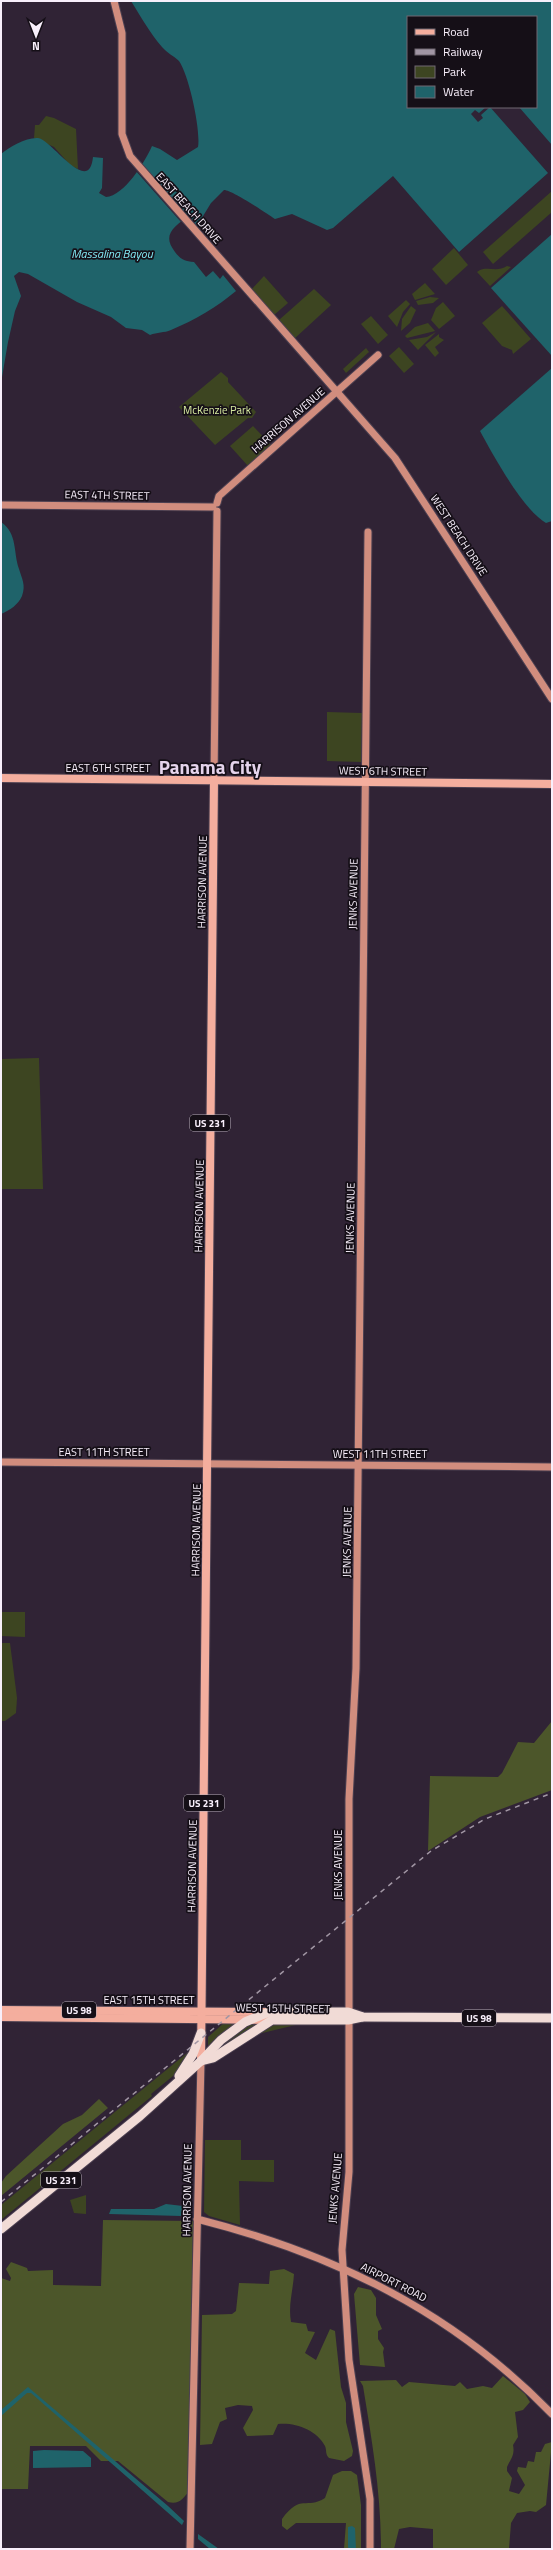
<svg xmlns="http://www.w3.org/2000/svg" width="553" height="2550" viewBox="0 0 553 2550" font-family="'Titillium Web',sans-serif">
	<style>
		.green { fill: #3d4521 }
		.forest { fill: #4c562a }
		.water { fill: #1f636a }
		.pier { fill: #302335 }
		.lines { fill: none; stroke-linecap: round; stroke-linejoin: round }
		.secondary-casing { stroke: #4c4051; stroke-width: 9 }
		.primary-casing { stroke: #4c4051; stroke-width: 10 }
		.highway-casing { stroke: #4c4051; stroke-width: 11 }
		.secondary { stroke: #d18d7e; stroke-width: 7 }
		.primary { stroke: #f4ae9e; stroke-width: 8 }
		.highway { stroke: #f1dbd6; stroke-width: 9 }
		.rail { stroke: #a196a4; stroke-width: 1.5; stroke-dasharray: 5 5; stroke-linecap: butt }
		.labels { text-anchor: middle; stroke-width: 3.5; stroke-linejoin: round; paint-order: stroke }
		.shield { fill: #150f17; stroke: #b4acb7; stroke-width: 1 }
		.shield-label { font-size: 10px; font-weight: bold; fill: #f8effb }
		.street-label { font-size: 11px; fill: #f8effb; stroke: #150f17 }
		.park-label { font-size: 11px; fill: #d7eaa0; stroke: #150f17 }
		.water-label { font-size: 12px; font-style: italic; fill: #82e9f4; stroke: #150f17 }
		.town-label { font-size: 19px; font-weight: bold; fill: #e5d4ec; stroke: #150f17 }
	</style>
	<rect width="100%" height="100%" fill="#302335"/>
	<g class="green">
		<polygon points="46,116 54,118 76,129 78,169 71,166 54,147 34,138 35,125 39,125"/>
		<polygon points="552,191 552,212 493,264 483,252"/>
		<polygon points="454,248 468,265 446,285 432,269"/>
		<path d="M 507,266 L 511,267 L 490,286 L 477,272 C 486,265 497,273 507,266 Z"/>
		<polygon points="264,276 288,303 274,315 251,290"/>
		<polygon points="425,283 435,294 415,300 412,294"/>
		<polygon points="314,289 331,305 294,339 279,320"/>
		<polygon points="430,297 439,298 433,303 418,305 416,301"/>
		<polygon points="406,300 410,304 403,312 397,327 388,316"/>
		<polygon points="443,302 455,316 439,329 431,320 436,308"/>
		<polygon points="411,306 416,310 410,323 401,331 402,319"/>
		<polygon points="502,306 531,339 513,354 512,350 502,346 482,323"/>
		<polygon points="371,316 388,335 378,344 361,324"/>
		<polygon points="428,323 435,331 407,338 405,336 415,327"/>
		<polygon points="436,332 418,350 409,340 427,337"/>
		<polygon points="439,334 439,337 444,340 435,347 439,353 435,357 425,345"/>
		<polygon points="399,347 414,364 404,373 389,356"/>
		<polygon points="366,348 369,352 346,373 343,369"/>
		<polygon points="221,372 228,378 228,382 256,412 252,418 248,418 215,445 179,407"/>
		<polygon points="253,426 271,445 248,466 230,446"/>
		<polygon points="327,712 362,713 361,762 327,761"/>
		<polygon points="39,1058 43,1189 1,1189 1,1059"/>
		<polygon points="1,1612 25,1612 25,1637 1,1636"/>
		<polygon points="1,1643 10,1643 17,1698 16,1713 5,1721 1,1721"/>
		<polygon points="225,2022 237,2023 208,2046 208,2037"/>
		<polygon points="261,2023 211,2054 247,2024"/>
		<polygon points="271,2024 300,2024 258,2034"/>
		<polygon points="192,2049 179,2071 151,2094 152,2096 1,2220 1,2205"/>
		<polygon points="205,2140 241,2140 241,2160 274,2160 274,2182 239,2181 240,2225 209,2216 204,2212"/>
		<polygon points="86,2195 86,2214 74,2213 70,2200"/>
	</g>
	<g class="forest">
		<polygon points="552,1721 552,1790 480,1817 428,1851 430,1776 498,1777 502,1773 518,1742 534,1743"/>
		<polygon points="99,2099 108,2108 1,2196 1,2183 6,2176 63,2124 82,2115"/>
		<path d="M 103,2220 L 193,2221 L 189,2491 C 183,2499 179,2505 168,2502 L 118,2461 L 101,2461 L 86,2446 L 30,2446 L 28,2489 L 1,2489 L 1,2278 L 10,2281 L 11,2278 L 6,2269 L 11,2262 L 27,2268 L 28,2271 L 53,2270 L 53,2285 L 101,2286 Z"/>
		<path d="M 284,2269 L 294,2274 C 293,2291 288,2305 291,2322 L 306,2324 L 308,2331 L 315,2332 L 305,2353 L 316,2360 L 330,2329 L 335,2331 L 341,2387 L 346,2403 L 346,2422 L 353,2451 L 352,2456 L 344,2461 L 329,2458 C 325,2454 327,2451 325,2446 C 317,2430 295,2422 278,2424 L 273,2435 L 247,2436 L 243,2428 L 253,2410 L 252,2406 L 238,2405 L 225,2408 L 227,2419 L 220,2422 L 212,2444 L 200,2445 L 202,2315 L 232,2314 L 236,2311 L 239,2283 L 269,2284 L 270,2271 Z"/>
		<polygon points="358,2287 371,2290 376,2298 376,2315 382,2329 378,2331 378,2339 384,2348 383,2352 385,2367 360,2365 354,2294"/>
		<path d="M 503,2376 L 525,2394 L 530,2402 L 523,2410 L 515,2412 L 518,2437 L 513,2445 C 515,2455 511,2458 507,2467 L 507,2471 L 512,2478 L 509,2491 L 519,2494 L 525,2485 L 517,2471 L 518,2467 L 526,2468 L 528,2461 L 534,2462 L 536,2452 L 541,2452 L 545,2444 L 552,2442 L 546,2505 L 536,2512 L 530,2511 L 517,2513 L 511,2523 L 509,2549 L 433,2549 L 433,2529 L 410,2527 L 399,2529 L 394,2549 L 381,2549 C 381,2493 372,2441 363,2386 L 360,2381 L 396,2380 L 402,2387 L 409,2382 L 455,2386 L 460,2382 L 467,2389 L 483,2386 L 492,2388 Z"/>
		<path d="M 342,2471 L 351,2471 L 357,2475 L 361,2505 L 361,2549 L 344,2549 L 346,2523 L 296,2523 L 287,2530 L 282,2526 L 282,2519 C 301,2493 306,2510 325,2498 L 333,2475 Z"/>
	</g>
	<g class="water">
		<path d="M 131,1 L 552,1 L 552,145 L 519,107 L 536,107 L 536,17 L 408,17 L 408,107 L 490,107 L 548,173 L 459,252 L 393,176 L 333,228 L 327,230 L 292,214 L 275,219 C 266,213 232,190 224,190 L 211,203 L 197,226 L 189,215 C 175,227 161,234 175,252 C 181,260 185,261 194,262 L 206,277 L 213,271 L 220,279 L 223,275 L 236,291 C 217,307 195,320 171,330 C 164,333 157,332 150,335 L 142,330 L 126,328 L 111,317 L 77,302 L 28,274 L 19,272 L 14,276 L 21,296 L 15,311 L 8,342 L 1,383 L 1,154 C 9,147 27,137 38,138 C 52,140 89,197 93,157 L 103,158 L 102,188 L 99,193 L 106,197 C 124,196 145,162 152,146 L 160,149 L 177,160 L 198,147 C 201,131 189,75 179,61 C 174,56 167,53 162,47 C 150,33 141,17 131,1 Z"/>
		<polygon points="552,234 552,356 491,288"/>
		<path d="M 552,368 L 552,521 L 546,523 C 523,510 493,455 480,431 Z"/>
		<path d="M 1,522 C 18,534 13,552 19,569 C 22,579 26,585 22,596 C 18,605 10,610 1,614 Z"/>
		<polygon points="166,2204 183,2206 181,2216 109,2214 111,2209 154,2209"/>
		<polygon points="28,2387 168,2506 184,2521 182,2525 31,2393 27,2393 1,2416 1,2410"/>
		<polygon points="44,2450 83,2451 91,2458 91,2467 33,2468 33,2451"/>
		<polygon points="352,2526 355,2528 356,2549 349,2549 348,2547 348,2527"/>
		<polygon points="198,2534 219,2549 210,2549 198,2539"/>
	</g>
	<g class="pier">
		<polygon points="486,107 490,107 481,115 483,118 478,122 471,114 475,110 479,113"/>
		<polygon points="137,168 187,216 181,222 135,170"/>
	</g>
	<g class="lines">
		<defs>
			<g id="secondary">
				<polyline points="114,1 122,33 122,134 130,156 395,458 552,699"/>
				<polyline points="217,503 219,496 378,355"/>
				<polyline points="1,505 213,507"/>
				<polyline points="368,532 356,1668 349,1799 349,2172 342,2250 349,2360 370,2499 370,2549"/>
				<polyline points="214,780 217,511"/>
				<polyline points="1,1462 552,1467"/>
				<path d="M 197,2219 C 335,2254 453,2312 552,2414"/>
				<polyline points="190,2549 201,2061"/>
			</g>
			<g id="primary">
				<polyline points="1,778 552,784"/>
				<polyline points="1,2010 268,2012"/>
				<polyline points="1,2017 272,2020"/>
				<polyline points="201,2061 214,780"/>
			</g>
			<g id="highway">
				<polyline points="201,2061 213,2058 272,2020 348,2020 362,2017"/>
				<polyline points="179,2076 193,2054 201,2033"/>
				<polyline points="1,2229 140,2116 201,2061 221,2040 245,2022 269,2012 348,2012 363,2017 552,2018"/>
			</g>
		</defs>
		<use href="#secondary" class="secondary-casing"/>
		<use href="#primary" class="primary-casing"/>
		<use href="#highway" class="highway-casing"/>
		<use href="#secondary" class="secondary"/>
		<use href="#primary" class="primary"/>
		<use href="#highway" class="highway"/>
		<polyline class="rail" points="1,2202 431,1851 485,1819 552,1793"/>
	</g>
	<g class="labels">
		<g class="shield">
			<rect x="190" y="1115" width="40" height="16" rx="3"/>
			<rect x="184" y="1795" width="40" height="16" rx="3"/>
			<rect x="62" y="2002" width="34" height="16" rx="3"/>
			<rect x="462" y="2010" width="34" height="16" rx="3"/>
			<rect x="41" y="2172" width="40" height="16" rx="3"/>
		</g>
		<g class="shield-label">
			<text x="210" y="1127">US 231</text>
			<text x="204" y="1807">US 231</text>
			<text x="79" y="2014">US 98</text>
			<text x="479" y="2022">US 98</text>
			<text x="61" y="2184">US 231</text>
		</g>
		<g class="street-label">
			<text transform="translate(189 208) rotate(48)" y="4">EAST BEACH DRIVE</text>
			<text transform="translate(288 420) rotate(-41)" y="4">HARRISON AVENUE</text>
			<text transform="translate(107 495) rotate(1)" y="4">EAST 4TH STREET</text>
			<text transform="translate(459 535) rotate(57)" y="4">WEST BEACH DRIVE</text>
			<text x="108" y="772">EAST 6TH STREET</text>
			<text transform="translate(383 771) rotate(1)" y="4">WEST 6TH STREET</text>
			<text transform="translate(202 882) rotate(-89)" y="4">HARRISON AVENUE</text>
			<text transform="translate(353 894) rotate(-89)" y="4">JENKS AVENUE</text>
			<text transform="translate(199 1206) rotate(-89)" y="4">HARRISON AVENUE</text>
			<text transform="translate(350 1218) rotate(-89)" y="4">JENKS AVENUE</text>
			<text x="104" y="1456">EAST 11TH STREET</text>
			<text x="380" y="1458">WEST 11TH STREET</text>
			<text transform="translate(196 1530) rotate(-89)" y="4">HARRISON AVENUE</text>
			<text transform="translate(347 1542) rotate(-89)" y="4">JENKS AVENUE</text>
			<text transform="translate(338 1865) rotate(-90)" y="4">JENKS AVENUE</text>
			<text transform="translate(192 1866) rotate(-89)" y="4">HARRISON AVENUE</text>
			<text x="149" y="2004">EAST 15TH STREET</text>
			<text transform="translate(283 2008) rotate(1)" y="4">WEST 15TH STREET</text>
			<text transform="translate(335 2188) rotate(-85)" y="4">JENKS AVENUE</text>
			<text transform="translate(187 2190) rotate(-89)" y="4">HARRISON AVENUE</text>
			<text transform="translate(394 2282) rotate(27)" y="4">AIRPORT ROAD</text>
		</g>
		<g class="park-label">
			<text x="217" y="414">McKenzie Park</text>
		</g>
		<g class="water-label">
			<text x="112" y="258">Massalina Bayou</text>
		</g>
		<g class="town-label">
			<text x="210" y="774">Panama City</text>
		</g>
	</g>
	<rect width="553" height="2550" fill="none" stroke="#f8effb" stroke-width="4"/>
	<rect x="407" y="16" width="130" height="92" fill="#150f17" stroke="#706972"/>
	<rect x="415" y="29" width="20" height="6" fill="#f4ae9e" stroke="#706972"/>
	<text x="443" y="36" font-size="12" fill="#f8effb">Road</text>
	<rect x="415" y="49" width="20" height="6" fill="#a196a4" stroke="#706972"/>
	<text x="443" y="56" font-size="12" fill="#f8effb">Railway</text>
	<rect x="415" y="66" width="20" height="12" fill="#3d4521" stroke="#706972"/>
	<text x="443" y="76" font-size="12" fill="#f8effb">Park</text>
	<rect x="415" y="86" width="20" height="12" fill="#1f636a" stroke="#706972"/>
	<text x="443" y="96" font-size="12" fill="#f8effb">Water</text>
	<g transform="translate(36 36) rotate(180)" stroke="#150f17" stroke-width="3" paint-order="stroke">
	<path d="M0-3L7 15L0 10L-7 15Z" fill="#f8effb"/>
	<text y="-6" font-size="11" font-weight="bold" text-anchor="middle" fill="#f8effb">N</text>
	</g>
</svg>
